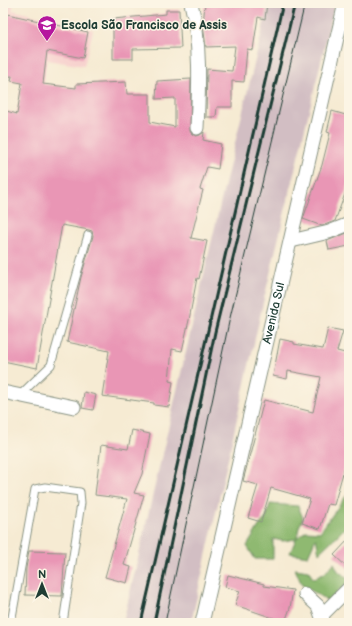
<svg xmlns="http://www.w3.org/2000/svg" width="352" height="626" viewBox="0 0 352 626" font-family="'Balsamiq Sans',sans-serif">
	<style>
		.built { fill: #f7d0cd }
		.industrial { fill: #d2bec3 }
		.forest { fill: #8fb971; stroke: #577b52 }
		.building { fill: #e996b5 }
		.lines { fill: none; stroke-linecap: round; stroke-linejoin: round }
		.service-casing { stroke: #8a9484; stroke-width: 9 }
		.minor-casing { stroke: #8a9484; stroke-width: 15 }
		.service { stroke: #fff; stroke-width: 7 }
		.minor { stroke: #fff; stroke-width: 13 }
		.tram { stroke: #1f3d34; stroke-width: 1 }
		.rail { stroke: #1f3d34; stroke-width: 3 }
		.labels { text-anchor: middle; stroke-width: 3; stroke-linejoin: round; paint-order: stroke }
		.poi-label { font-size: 12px; font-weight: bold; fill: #1f3d34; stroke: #fcf5e5; text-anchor: start }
		.street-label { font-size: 12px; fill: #1f3d34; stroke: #fcf5e5 }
	</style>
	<rect width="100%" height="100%" fill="#fcf5e5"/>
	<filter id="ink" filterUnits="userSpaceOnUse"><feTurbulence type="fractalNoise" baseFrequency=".025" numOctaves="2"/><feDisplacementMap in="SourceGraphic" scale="8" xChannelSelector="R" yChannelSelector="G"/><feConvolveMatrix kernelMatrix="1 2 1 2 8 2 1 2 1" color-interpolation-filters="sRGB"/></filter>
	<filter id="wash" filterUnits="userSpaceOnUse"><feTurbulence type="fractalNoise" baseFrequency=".012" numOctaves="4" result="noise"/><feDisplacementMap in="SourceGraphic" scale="16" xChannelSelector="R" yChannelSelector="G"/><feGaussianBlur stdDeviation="0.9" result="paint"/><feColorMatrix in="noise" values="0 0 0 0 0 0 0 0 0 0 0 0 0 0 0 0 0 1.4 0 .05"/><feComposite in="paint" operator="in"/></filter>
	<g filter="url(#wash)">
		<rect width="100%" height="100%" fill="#f6ebd3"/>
		<polygon class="built" points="3,3 14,3 12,10 93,30 84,66 3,53"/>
		<polygon class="industrial" points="269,3 335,3 263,303 191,623 123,623 220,205"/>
		<g class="forest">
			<polygon points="349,492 349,524 319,553 316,538 308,556 290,553 296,539 283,541 273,539 273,559 255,559 247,546 259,526 266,518 270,504 298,506 303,518 299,527 297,538 306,531 320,532"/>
			<polygon points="334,563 338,571 349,579 349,582 328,601 302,585 295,569 309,571 313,579 325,573"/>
		</g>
		<g id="blocks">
			<g class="building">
				<polygon points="205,3 267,3 265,19 258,17 253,50 247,49 244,82 232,81 232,107 217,107 216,117 206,117 207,69 232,71 235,46 206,47 203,25"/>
				<polygon points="166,10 179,10 181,48 133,49 133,59 113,59 113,19 166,14"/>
				<polygon points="3,13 88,32 83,58 47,51 43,84 76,88 76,84 126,82 127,94 150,94 150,122 175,127 175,98 156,99 157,81 191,79 190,131 192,134 196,136 200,135 204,132 203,140 221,144 218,169 207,167 200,189 203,190 191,238 207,241 199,279 197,278 189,320 182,351 172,349 169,381 173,382 169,407 154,405 154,403 102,396 109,351 67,342 81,277 93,236 92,231 89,230 62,225 37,368 3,361 3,110 17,114 22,83 11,81 12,76 3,77"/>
				<polygon points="332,111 349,116 349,183 335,221 322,226 303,219 322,165 330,133 327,132"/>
				<polygon points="347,233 349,246 329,250 327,241"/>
				<polygon points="328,328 343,331 337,351 349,354 349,463 346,462 334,505 328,504 320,529 302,523 310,499 271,488 261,522 248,518 258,485 243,481 264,400 313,412 321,377 288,371 287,379 273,376 280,339 294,342 294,344 323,349"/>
				<polygon points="84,392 96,395 93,410 82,408"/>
				<polygon points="132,430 150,434 142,474 134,493 144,495 124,565 131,567 127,583 105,577 127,499 95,495 101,445 128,449"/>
				<polygon points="349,539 349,569 334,555"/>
				<polygon points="29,551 65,552 62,596 25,595 26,568"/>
				<polygon points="228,575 264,584 264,586 293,590 290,608 285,622 235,605 240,591 225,587"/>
			</g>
		</g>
	</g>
	<g filter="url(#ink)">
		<use href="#blocks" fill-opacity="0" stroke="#8a9484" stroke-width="1"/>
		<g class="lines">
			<defs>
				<g id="service">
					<polyline points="19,396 51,365 88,235"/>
					<polyline points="11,623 35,489 45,487 80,492 81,503 63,623"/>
				</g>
				<g id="minor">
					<path d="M 191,3 C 201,43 199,87 197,128"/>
					<polyline points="291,241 329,232 349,224"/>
					<polyline points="3,392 74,407"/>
					<polyline points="305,594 318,606 324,623"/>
					<polyline points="322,615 349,588"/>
					<path id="s1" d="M 202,623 L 345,3"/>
				</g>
			</defs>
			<use href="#service" class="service-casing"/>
			<use href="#minor" class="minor-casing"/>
			<use href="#service" class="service"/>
			<use href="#minor" class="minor"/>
			<polyline class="tram" points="165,623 229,322 305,3"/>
			<g class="rail">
				<polyline points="141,623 283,3"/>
				<polyline points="154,623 215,332 295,3"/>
			</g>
		</g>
	</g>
	<defs>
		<symbol id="school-pin" viewBox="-11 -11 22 30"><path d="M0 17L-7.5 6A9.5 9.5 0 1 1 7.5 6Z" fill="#b5179e" stroke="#fcf5e5"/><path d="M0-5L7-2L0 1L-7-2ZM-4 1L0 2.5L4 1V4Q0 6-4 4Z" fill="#fff"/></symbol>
	</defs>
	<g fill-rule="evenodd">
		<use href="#school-pin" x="36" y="14" width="22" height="30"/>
	</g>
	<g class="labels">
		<g class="poi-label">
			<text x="61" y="29">Escola São Francisco de Assis</text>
		</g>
		<g class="street-label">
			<text dy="4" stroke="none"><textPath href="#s1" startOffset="318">Avenida Sul</textPath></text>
		</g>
	</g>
	<rect width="352" height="626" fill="none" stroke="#fcf5e5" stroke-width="16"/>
	<g transform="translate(42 584)" stroke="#fcf5e5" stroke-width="3" paint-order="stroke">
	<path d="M0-3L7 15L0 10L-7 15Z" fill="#1f3d34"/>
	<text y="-6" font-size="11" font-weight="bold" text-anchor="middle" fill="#1f3d34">N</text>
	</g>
</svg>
